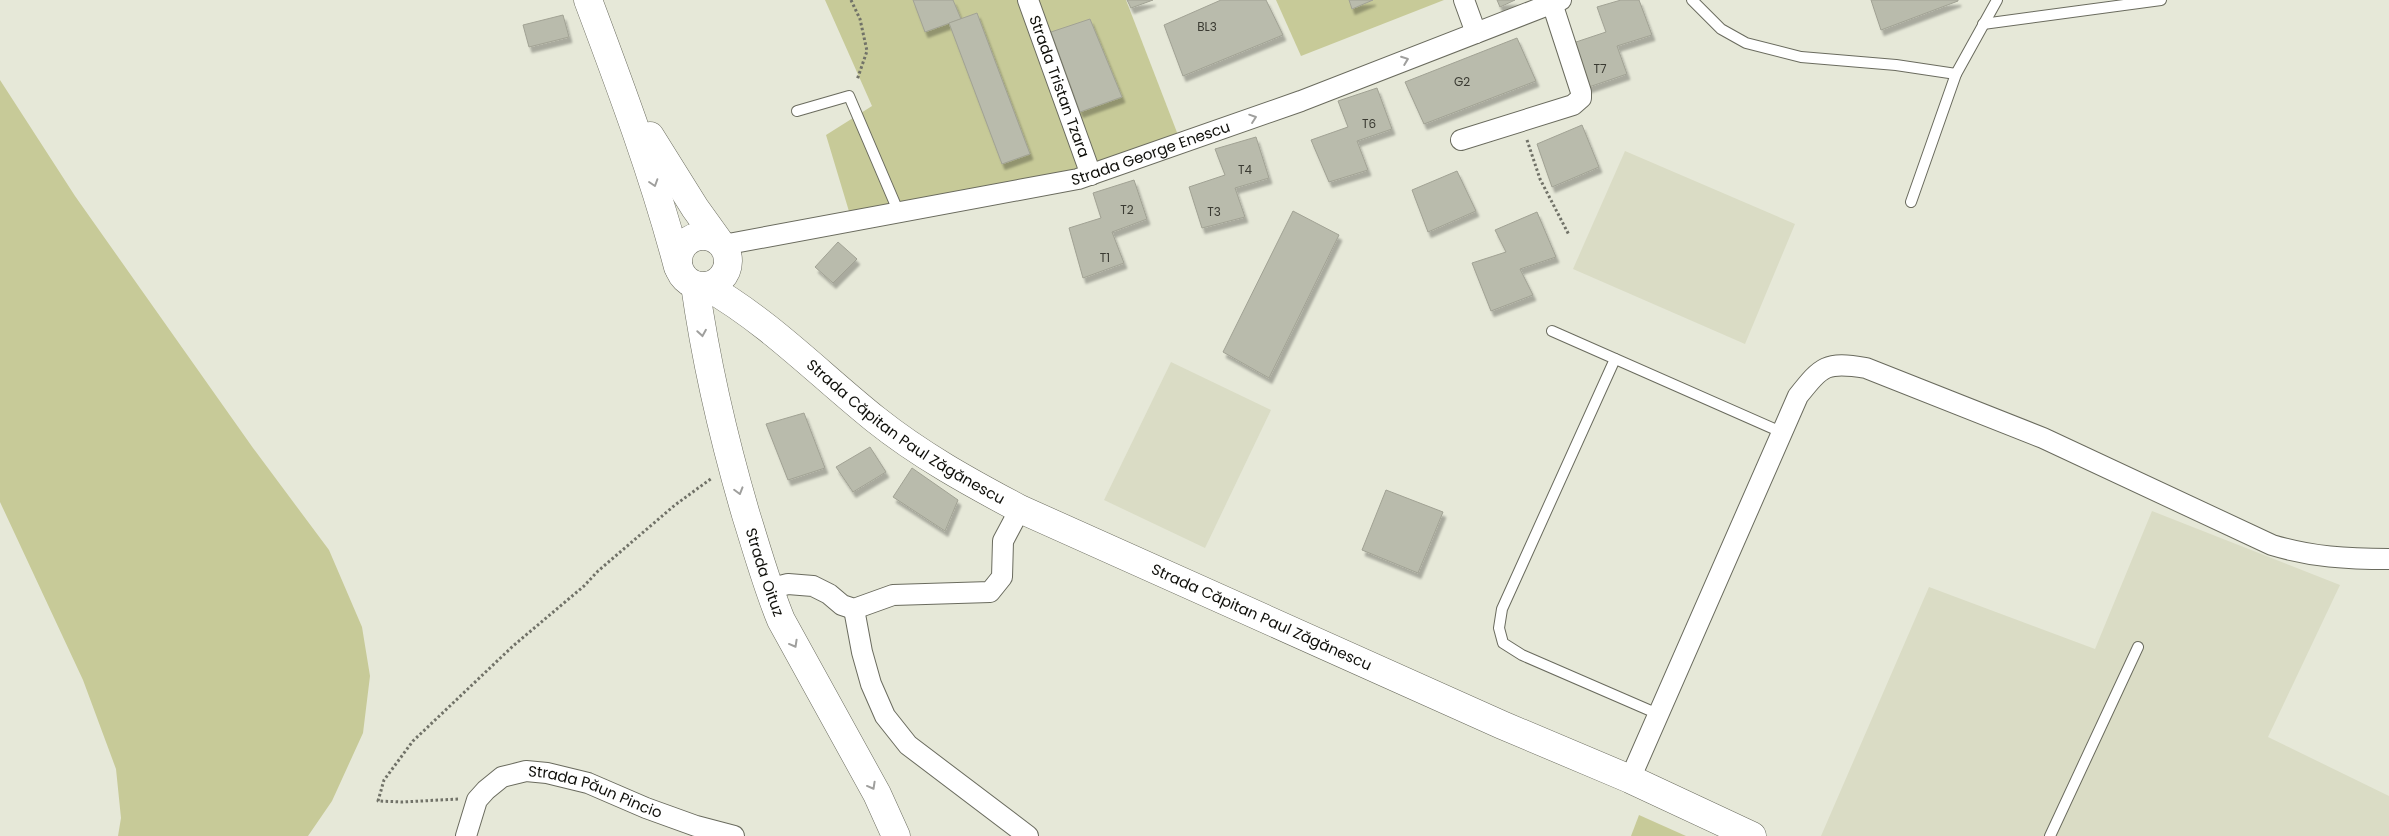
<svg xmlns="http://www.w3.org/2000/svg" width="2389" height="836" viewBox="0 0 2389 836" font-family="Poppins,sans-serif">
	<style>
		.built { fill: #dadcc5 }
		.green { fill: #c7ca98 }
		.building { fill: #b9bbac; stroke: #a1a294; filter: url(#shadow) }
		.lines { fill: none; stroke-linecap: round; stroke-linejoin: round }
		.lane-casing { stroke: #6a6b5e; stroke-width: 12 }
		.street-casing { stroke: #6a6b5e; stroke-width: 22 }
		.secondary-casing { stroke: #6a6b5e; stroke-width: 29 }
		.path { stroke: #717268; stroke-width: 3; stroke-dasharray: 2.5 2.5; stroke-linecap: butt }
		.lane { stroke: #fff; stroke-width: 10 }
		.street { stroke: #fff; stroke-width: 20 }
		.secondary { stroke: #fff; stroke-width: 28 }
		.oneway { stroke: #9f9f9d }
		.labels { text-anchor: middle; stroke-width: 4; stroke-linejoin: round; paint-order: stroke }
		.number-label { font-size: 12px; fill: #3a3a32 }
		.street-label { font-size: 15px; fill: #0f0f0a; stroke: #f3f5e5 }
	</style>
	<defs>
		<filter id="shadow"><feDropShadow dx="3" dy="5.5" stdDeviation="1" flood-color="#0004"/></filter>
	</defs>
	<rect width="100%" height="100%" fill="#e6e8d8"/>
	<g class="built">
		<polygon points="1625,151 1795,224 1745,344 1573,269"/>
		<polygon points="1171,362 1271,410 1205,548 1104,500"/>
		<polygon points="2152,511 2340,585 2268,737 2389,796 2389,836 1821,836 1929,587 2095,649"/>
	</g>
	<g class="green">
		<polygon points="825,0 1019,0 1081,169 851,218 826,135 872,106"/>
		<polygon points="1036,0 1126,0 1178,135 1095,162"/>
		<polygon points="1276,0 1444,0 1301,56"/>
		<polygon points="0,80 75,196 253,448 329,550 362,627 370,676 363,733 332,801 308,836 118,836 121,818 116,769 83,680 0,502"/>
		<polygon points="1639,815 1686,836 1631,836"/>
	</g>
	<g class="building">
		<polygon points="913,0 953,0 961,19 925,32"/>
		<polygon points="1127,0 1153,0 1131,8"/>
		<polygon points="1221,0 1266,0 1283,35 1183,76 1164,25"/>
		<polygon points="1349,0 1373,0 1352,9"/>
		<polygon points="1497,0 1515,0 1500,7"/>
		<polygon points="1621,0 1639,0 1652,35 1617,46 1627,74 1586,88 1570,44 1606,32 1597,7"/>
		<polygon points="1871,0 1958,0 1958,1 1881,30"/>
		<polygon points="977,13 1030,154 1002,164 949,23"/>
		<polygon points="563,15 569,37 529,47 523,25"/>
		<polygon points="1090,19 1122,97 1080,112 1051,32"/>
		<polygon points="1517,38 1536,81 1424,124 1405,82"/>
		<polygon points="1377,88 1392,129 1357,141 1368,170 1329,182 1311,140 1348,127 1338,101"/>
		<polygon points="1582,125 1599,167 1552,187 1537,144"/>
		<polygon points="1256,137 1269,178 1235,188 1245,217 1202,228 1189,187 1225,175 1215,149"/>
		<polygon points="1457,171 1476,211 1428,232 1412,190"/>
		<polygon points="1134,180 1147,219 1112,232 1124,263 1083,278 1069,228 1101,218 1093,193"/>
		<polygon points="1293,211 1339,235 1269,378 1223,352"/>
		<polygon points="1537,212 1556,257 1520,269 1533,295 1491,311 1472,263 1506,252 1495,230"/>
		<polygon points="838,242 857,259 833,283 815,267"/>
		<polygon points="804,413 825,468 788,480 766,424"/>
		<polygon points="870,447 886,472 853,492 836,467"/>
		<polygon points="912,468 958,500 945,531 893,497"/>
		<polygon points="1386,490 1443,512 1418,573 1362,550"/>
	</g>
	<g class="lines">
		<defs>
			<g id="lane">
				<polyline points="1692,0 1721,29 1746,43 1801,57 1896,65 1956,74"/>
				<polyline points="1983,24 2161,0"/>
				<polyline points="797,111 849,96 899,213"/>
				<polyline points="1911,202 1956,74 1997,0"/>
				<polyline points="1552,331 1781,432"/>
				<polyline points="1615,359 1502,609 1499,628 1503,643 1522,655 1658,714"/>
				<polyline points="2050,836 2138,647"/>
			</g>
			<g id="street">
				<path id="s1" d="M 1028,0 L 1091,175"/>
				<polyline points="1464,0 1476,33"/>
				<polyline points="1461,140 1573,105 1581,98 1581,92 1552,3"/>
				<path id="s2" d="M 723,245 L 1078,179 L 1301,101 L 1561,0"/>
				<polyline points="768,589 788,584 813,586 829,594 842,605 854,609 893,595 990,592 1002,577 1003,541 1020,509"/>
				<polyline points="854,609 862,652 871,684 885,716 908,745 1028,836"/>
				<path d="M 1630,779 L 1798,396 C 1822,366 1826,361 1866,368 L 2043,438 L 2272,545 C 2312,557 2347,559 2389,559"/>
				<path id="s3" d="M 466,836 L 477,800 L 486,790 L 502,777 L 526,771 L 547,773 L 588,783 L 646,808 L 696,826 L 734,836"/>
			</g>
			<g id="secondary">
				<path d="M 588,0 C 621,88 654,176 678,267"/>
				<polyline points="650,136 695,208 718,240"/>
				<circle cx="703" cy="261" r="25"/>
				<path id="s4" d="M 695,285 C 706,363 724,440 746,515 C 757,550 767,586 781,620 L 877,794 L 896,836"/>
				<path id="s5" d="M 706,286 C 769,322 819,374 875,419 C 920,455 969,482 1020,509 L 1502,725 L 1630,779 L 1752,836"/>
			</g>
		</defs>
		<use href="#lane" class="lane-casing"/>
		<use href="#street" class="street-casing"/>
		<use href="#secondary" class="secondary-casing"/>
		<g class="path">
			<polyline points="851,0 860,19 867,51 857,80"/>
			<polyline points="1527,140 1540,179 1569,235"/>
			<polyline points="458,799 403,802 378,801 384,780 413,741 513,646 584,586 598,571 675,505 712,478"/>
		</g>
		<use href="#lane" class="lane"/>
		<use href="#street" class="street"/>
		<use href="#secondary" class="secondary"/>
	</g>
	<defs><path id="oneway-chevron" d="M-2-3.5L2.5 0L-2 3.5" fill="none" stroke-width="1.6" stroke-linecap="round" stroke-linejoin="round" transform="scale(1.25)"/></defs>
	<g class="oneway">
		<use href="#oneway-chevron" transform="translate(1405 60) rotate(-21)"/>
		<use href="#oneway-chevron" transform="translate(1253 118) rotate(-19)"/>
		<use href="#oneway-chevron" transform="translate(654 183) rotate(72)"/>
		<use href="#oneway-chevron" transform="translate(702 333) rotate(81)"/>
		<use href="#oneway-chevron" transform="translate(739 491) rotate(74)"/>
		<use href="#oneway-chevron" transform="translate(794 644) rotate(61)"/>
		<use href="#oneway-chevron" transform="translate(872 786) rotate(61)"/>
	</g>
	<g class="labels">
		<g class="number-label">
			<text x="1207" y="31">BL3</text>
			<text x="1600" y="73">T7</text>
			<text x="1462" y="86">G2</text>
			<text x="1369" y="128">T6</text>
			<text x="1245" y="174">T4</text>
			<text x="1127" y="214">T2</text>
			<text x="1214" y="216">T3</text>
			<text x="1105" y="262">T1</text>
		</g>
		<g class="street-label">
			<text dy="5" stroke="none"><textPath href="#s1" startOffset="92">Strada Tristan Tzara</textPath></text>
			<text dy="5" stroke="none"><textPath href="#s2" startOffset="438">Strada George Enescu</textPath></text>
			<text dy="5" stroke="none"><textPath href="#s5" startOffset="248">Strada Căpitan Paul Zăgănescu</textPath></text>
			<text dy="5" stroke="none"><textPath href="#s4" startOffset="296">Strada Oituz</textPath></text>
			<text dy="5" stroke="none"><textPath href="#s5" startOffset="651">Strada Căpitan Paul Zăgănescu</textPath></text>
			<text dy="5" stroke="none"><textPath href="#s3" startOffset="169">Strada Păun Pincio</textPath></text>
		</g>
	</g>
</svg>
